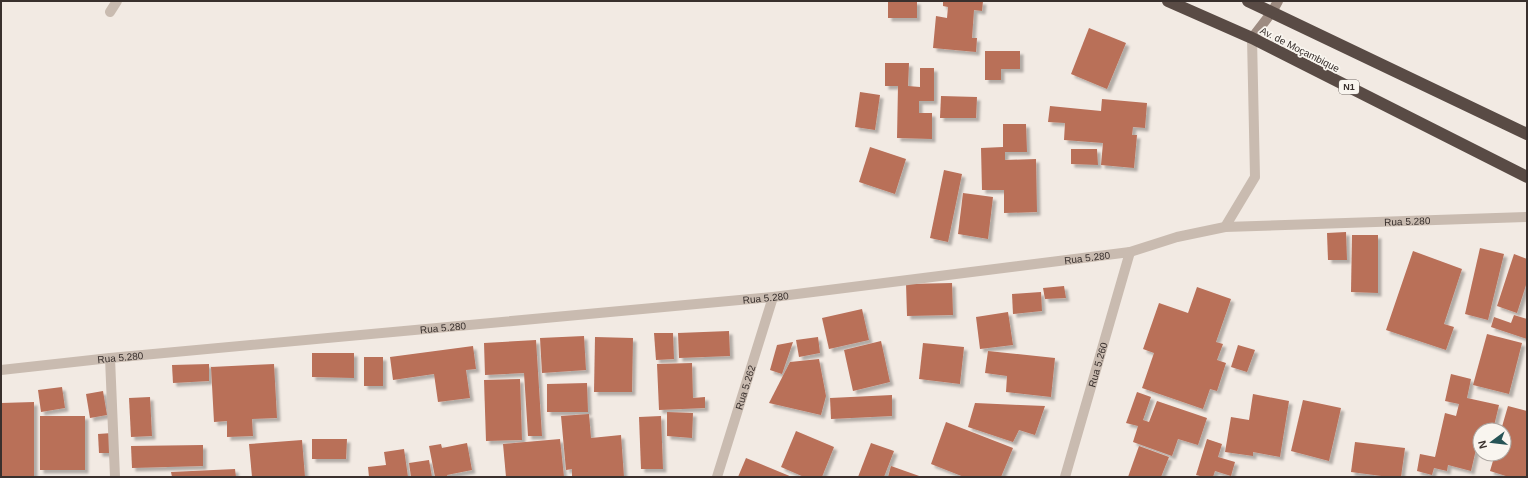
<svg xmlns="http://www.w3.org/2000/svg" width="1528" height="478" viewBox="0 0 1528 478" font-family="Helvetica,sans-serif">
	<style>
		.building { fill: #b96f59; filter: url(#shadow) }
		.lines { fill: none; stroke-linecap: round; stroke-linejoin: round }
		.lane { stroke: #c9bbb0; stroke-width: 10 }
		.street { stroke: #c9bbb0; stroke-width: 10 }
		.secondary { stroke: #9d8b81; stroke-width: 10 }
		.highway { stroke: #594b45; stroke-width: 12 }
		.labels { text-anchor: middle; stroke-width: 3.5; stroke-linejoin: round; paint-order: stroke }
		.shield { fill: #f9f5ef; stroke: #736b67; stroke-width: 1 }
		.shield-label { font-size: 9px; font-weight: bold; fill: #39302d }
		.street-label { font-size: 10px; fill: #39302d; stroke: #f9f5ef }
	</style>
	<defs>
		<filter id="shadow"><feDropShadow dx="3.5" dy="3.5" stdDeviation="1" flood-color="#0004"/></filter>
	</defs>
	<rect width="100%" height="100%" fill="#f2eae3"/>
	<g class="building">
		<rect x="888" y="1" width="29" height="17"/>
		<polygon points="943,1 983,1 982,11 974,10 972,38 977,38 976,52 933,48 936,16 947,18 948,7 943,6"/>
		<polygon points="1089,28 1126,43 1107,89 1071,74"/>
		<polygon points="985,51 1020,51 1020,69 1001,69 1001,80 985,80"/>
		<polygon points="885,63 909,63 908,86 920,87 920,68 934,68 934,101 919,101 919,113 932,113 932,139 897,138 898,86 885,86"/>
		<polygon points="860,92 880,95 875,130 855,127"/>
		<polygon points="941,96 977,97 976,118 940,118"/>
		<polygon points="1102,99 1147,103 1145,128 1133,127 1132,135 1137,135 1134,168 1101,165 1103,143 1064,140 1065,123 1048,122 1050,106 1101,111"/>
		<polygon points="1003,124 1026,124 1027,152 1005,152 1005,160 1036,159 1037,212 1004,213 1004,190 982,190 981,148 1003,147"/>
		<polygon points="870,147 906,159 895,194 859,182"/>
		<polygon points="1071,149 1097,149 1098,165 1071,164"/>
		<polygon points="944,170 962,174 948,242 930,238"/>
		<polygon points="963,193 993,197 988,239 958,234"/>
		<polygon points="1346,232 1347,260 1328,260 1327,233"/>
		<polygon points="1352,235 1378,235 1378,293 1351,292"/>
		<polygon points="1480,248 1504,254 1488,320 1465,314"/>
		<polygon points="1413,251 1462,269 1444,324 1454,327 1446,350 1386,330"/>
		<polygon points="1514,254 1527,259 1527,282 1517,313 1497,306"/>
		<polygon points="952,283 953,315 907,316 906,284"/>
		<polygon points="1064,286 1066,298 1045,299 1043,288"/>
		<polygon points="1197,287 1231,299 1216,342 1223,344 1217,360 1226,363 1217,391 1210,389 1203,409 1142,388 1154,353 1143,349 1159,303 1188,313"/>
		<polygon points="1041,292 1042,311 1013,314 1012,294"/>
		<polygon points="862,309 869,340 829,349 822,318"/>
		<polygon points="1008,312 1013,345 980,349 976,317"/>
		<polygon points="1514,315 1527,319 1527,339 1491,327 1494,317 1511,323"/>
		<polygon points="729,331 730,356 679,358 678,333"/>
		<polygon points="654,333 673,333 674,359 656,360"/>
		<polygon points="1487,334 1522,343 1509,394 1473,385"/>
		<polygon points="584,336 586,370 542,373 540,338"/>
		<polygon points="595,337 633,338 632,392 594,392"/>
		<polygon points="818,337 820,353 799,357 796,340"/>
		<polygon points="536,340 542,436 528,436 524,373 485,375 484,343"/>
		<polygon points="881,341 890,382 853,391 844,350"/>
		<polygon points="793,342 782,374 770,370 777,345"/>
		<polygon points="923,343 964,347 960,384 919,379"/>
		<polygon points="1238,345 1255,350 1247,372 1231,367"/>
		<polygon points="473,346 476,369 466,370 470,398 438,402 434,374 393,380 390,357"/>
		<polygon points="988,351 1055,358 1051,397 1006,392 1007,376 985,373"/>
		<polygon points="312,353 354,353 354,378 312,377"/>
		<rect x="364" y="357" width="19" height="29"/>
		<polygon points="819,359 826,396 821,415 769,403 790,362"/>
		<polygon points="692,363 693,398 705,397 705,408 659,410 657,364"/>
		<polygon points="209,364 209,381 173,383 172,365"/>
		<polygon points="274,364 277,418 252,419 253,436 227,437 227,421 214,422 211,367"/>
		<polygon points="1451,374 1471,379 1467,398 1499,405 1493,430 1480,430 1480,446 1477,445 1471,471 1448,465 1447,471 1434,468 1432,475 1417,471 1420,454 1435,457 1445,413 1456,416 1459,404 1445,401"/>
		<polygon points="520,379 522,440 486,441 484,380"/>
		<polygon points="587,383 588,412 547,412 547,384"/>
		<polygon points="62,387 65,408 41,412 38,390"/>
		<polygon points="103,391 107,415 90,418 86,394"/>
		<polygon points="1137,392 1151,397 1143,420 1149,422 1157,401 1207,418 1198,445 1178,439 1172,456 1133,442 1138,426 1126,423"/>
		<polygon points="1253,394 1289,401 1280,457 1253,452 1253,456 1225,452 1231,417 1249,420"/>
		<polygon points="892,395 892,416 831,419 830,398"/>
		<polygon points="150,397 152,436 131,437 129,398"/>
		<polygon points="1303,400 1341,408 1329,461 1291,451"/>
		<polygon points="34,402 34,477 1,477 1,403"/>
		<polygon points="975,403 1045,406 1035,435 1019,430 1013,442 968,427"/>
		<polygon points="1508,406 1527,411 1527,477 1509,477 1490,471 1495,454 1504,454 1504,430 1501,430"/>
		<polygon points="667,412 693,413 692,438 667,436"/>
		<polygon points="589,414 591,438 621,435 624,477 572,477 572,469 566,470 561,416"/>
		<rect x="40" y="416" width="45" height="54"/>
		<polygon points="661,416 663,469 641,469 639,417"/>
		<polygon points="946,422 1013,448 1001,477 964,477 931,464"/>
		<polygon points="796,431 834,447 822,477 804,477 781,467"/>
		<polygon points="112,433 112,453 99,453 98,434"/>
		<polygon points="312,439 347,439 346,459 312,459"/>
		<polygon points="560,439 564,477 506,477 503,444"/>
		<polygon points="1207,439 1222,444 1218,457 1235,462 1231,476 1215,471 1213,477 1204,477 1196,475"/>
		<polygon points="302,440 305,477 252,477 249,444"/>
		<polygon points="1355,442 1405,448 1401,477 1389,477 1351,472"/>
		<polygon points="467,443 472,470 447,475 448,477 435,477 429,446 441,444 442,448"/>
		<polygon points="871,443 894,451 884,477 858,477"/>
		<polygon points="203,445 203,466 132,468 131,446"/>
		<polygon points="1139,446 1169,457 1161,477 1128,477"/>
		<polygon points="404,449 408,477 369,477 368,467 386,465 384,452"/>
		<polygon points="746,458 792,477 738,477"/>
		<polygon points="429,460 432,477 411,477 409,463"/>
		<polygon points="891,466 922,477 888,477"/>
		<polygon points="235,469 236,477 172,477 171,472"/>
	</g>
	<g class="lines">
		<polyline class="lane" points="110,12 117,1"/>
		<g class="street">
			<polyline points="1225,227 1255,177 1252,38"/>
			<polyline points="110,358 115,477"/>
			<path id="s1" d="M 1,370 L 110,358 L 773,297 L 1130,252 L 1177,237 L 1225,227 L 1527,217"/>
			<path id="s2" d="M 717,477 L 773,297"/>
			<path id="s3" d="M 1065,477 L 1130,252"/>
		</g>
		<polyline class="secondary" points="1252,38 1272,12 1278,1"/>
		<g class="highway">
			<polyline points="1168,1 1252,38 1527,177"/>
			<polyline points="1248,1 1527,134"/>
		</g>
	</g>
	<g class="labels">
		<rect class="shield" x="1339" y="80" width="20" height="14" rx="3"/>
		<g class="shield-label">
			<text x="1349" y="90">N1</text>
		</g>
		<g class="street-label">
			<text transform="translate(1300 49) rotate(27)" y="4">Av. de Moçambique</text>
			<text dy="4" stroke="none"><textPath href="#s1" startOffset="1416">Rua 5.280</textPath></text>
			<text dy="4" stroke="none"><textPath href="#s1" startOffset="1092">Rua 5.280</textPath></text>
			<text dy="4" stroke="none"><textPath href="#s1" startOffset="768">Rua 5.280</textPath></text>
			<text dy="4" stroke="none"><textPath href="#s1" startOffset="444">Rua 5.280</textPath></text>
			<text dy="4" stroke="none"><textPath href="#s1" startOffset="120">Rua 5.280</textPath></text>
			<text dy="4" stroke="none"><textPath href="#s3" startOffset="117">Rua 5.260</textPath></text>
			<text dy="4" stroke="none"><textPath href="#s2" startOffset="94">Rua 5.262</textPath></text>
		</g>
	</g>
	<rect width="1528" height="478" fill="none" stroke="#39302d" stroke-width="4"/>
	<g transform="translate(1492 442) rotate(255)"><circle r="19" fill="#f9f5ef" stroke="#aca6a1"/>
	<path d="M0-3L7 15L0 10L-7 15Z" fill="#265456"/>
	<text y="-6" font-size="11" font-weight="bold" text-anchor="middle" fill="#39302d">N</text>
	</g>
</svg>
